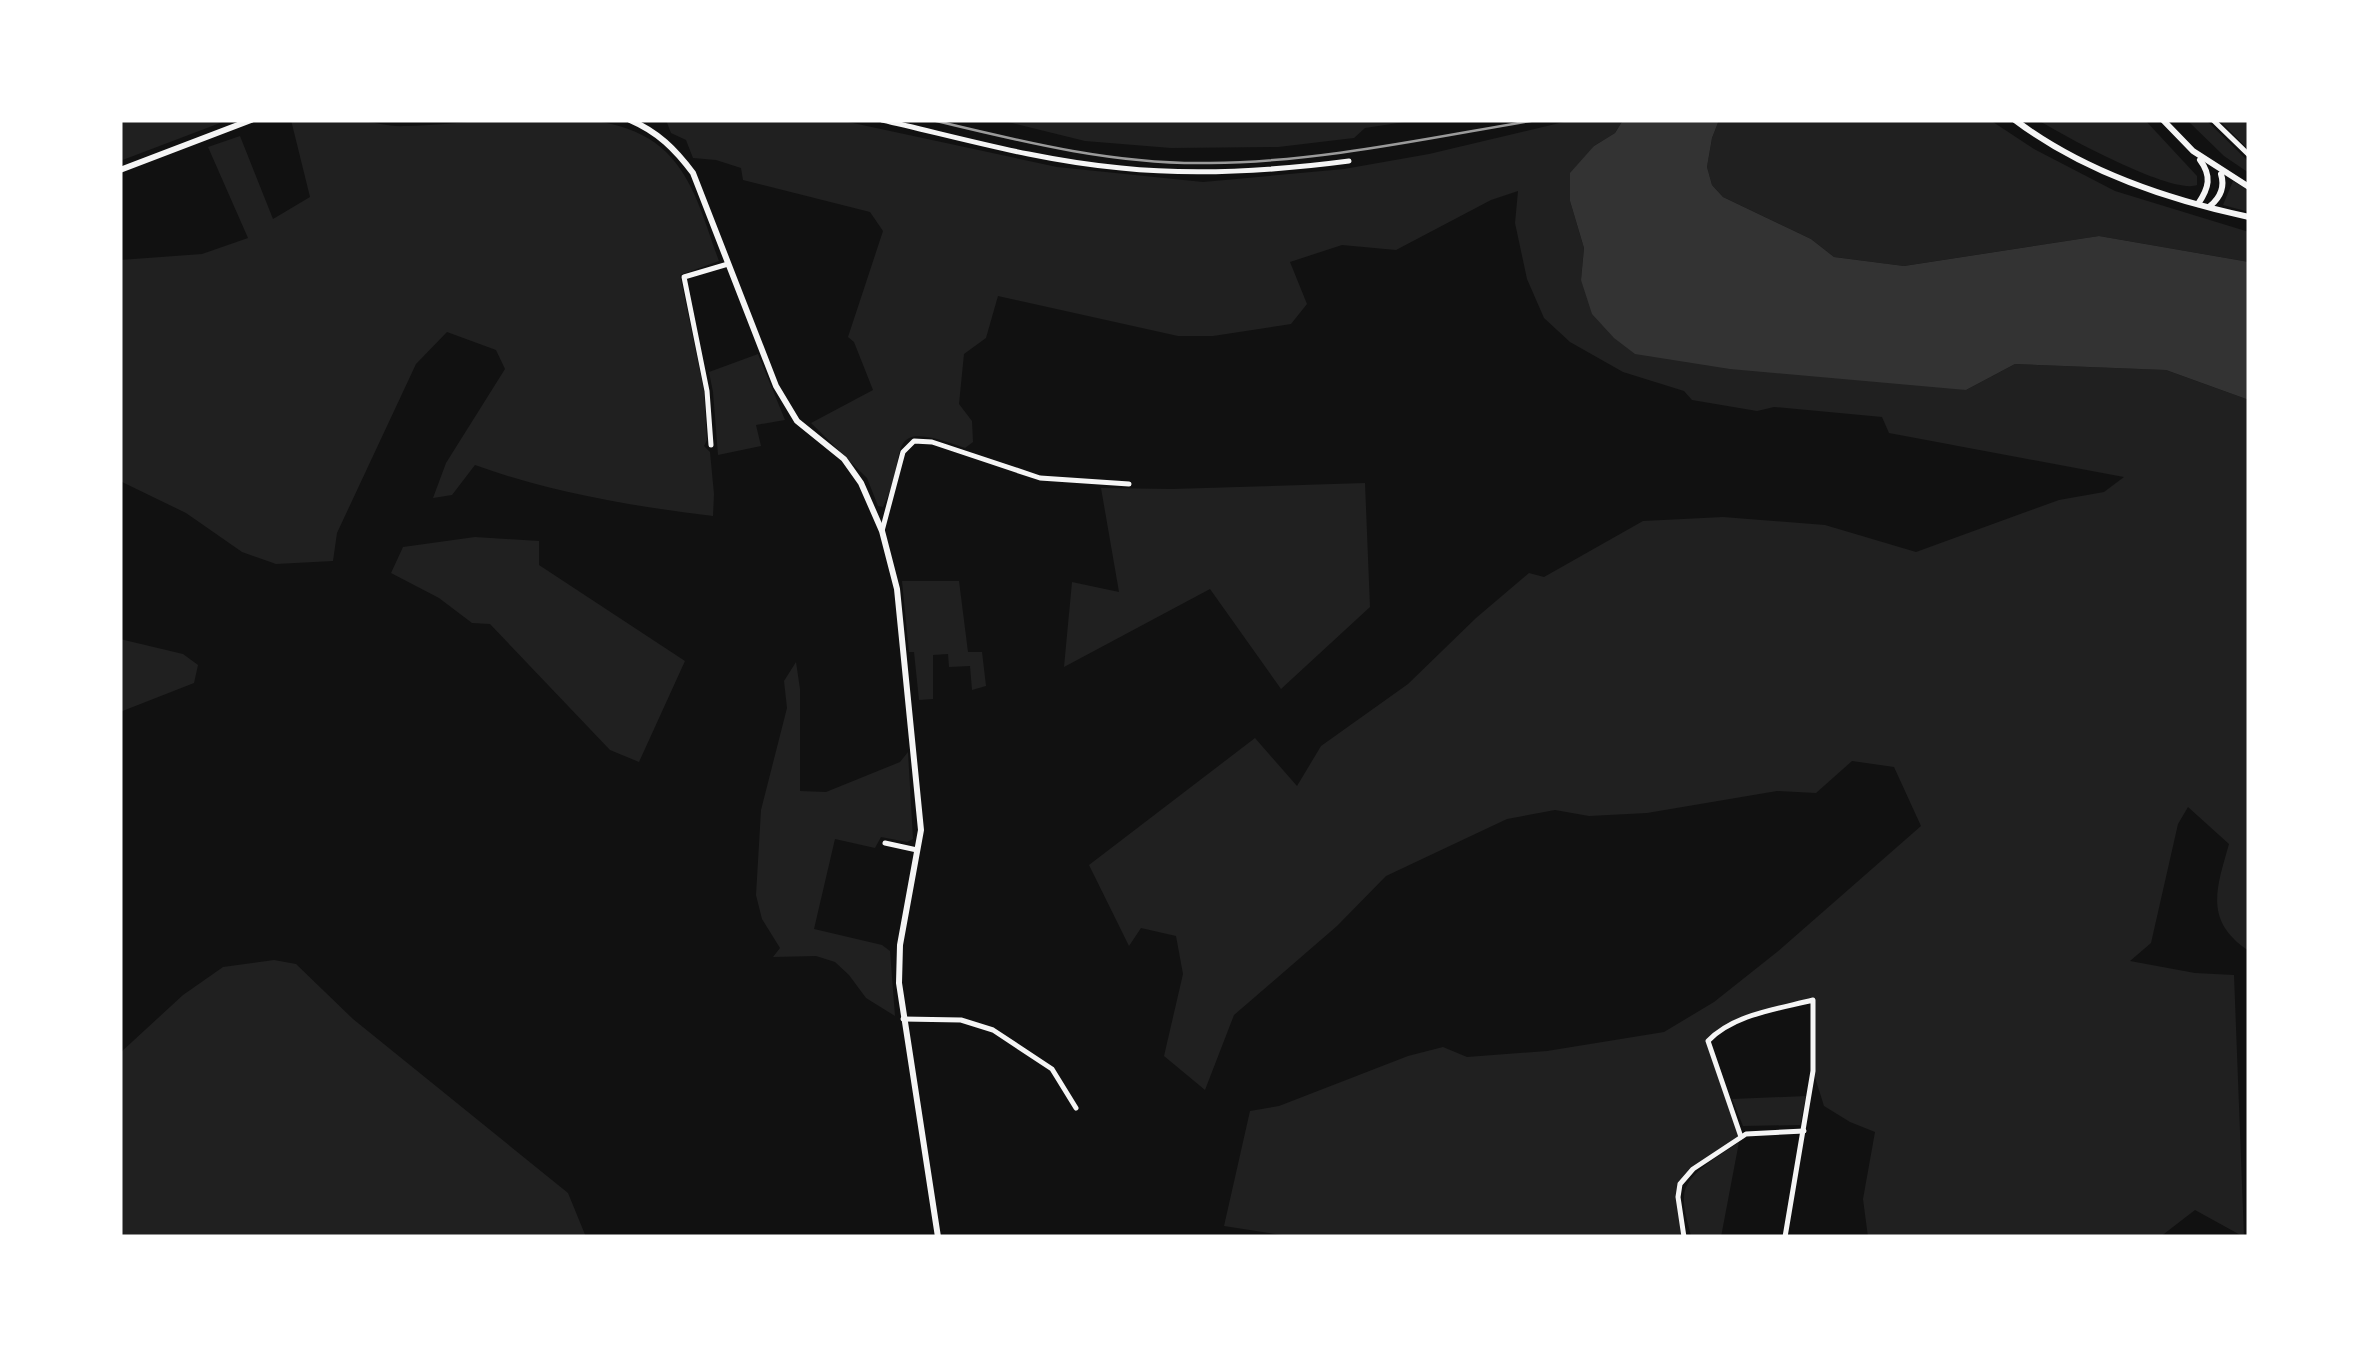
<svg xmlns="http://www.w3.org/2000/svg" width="2369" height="1357" viewBox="0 0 2369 1357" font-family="'Source Sans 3',sans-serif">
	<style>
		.green { fill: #202020 }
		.water { fill: #333 }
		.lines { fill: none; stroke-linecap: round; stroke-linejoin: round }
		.minor { stroke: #f5f5f5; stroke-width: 5 }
		.tertiary { stroke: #f5f5f5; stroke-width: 6 }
		.tram { stroke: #9a9a9a; stroke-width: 2.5 }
	</style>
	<rect width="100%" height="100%" fill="#111"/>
	<g class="green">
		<polygon points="120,120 228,120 120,161"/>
		<path d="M 291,120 C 313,120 337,118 360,121 C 375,122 390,127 405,126 C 479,126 607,95 666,152 C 695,180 705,224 719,261 L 680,275 L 704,391 L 707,440 L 704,446 L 710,452 L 714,494 L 713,516 C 632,506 552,493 475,465 L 452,495 L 433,498 L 446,463 L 505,369 L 496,350 L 447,332 L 416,364 L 337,533 L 333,561 L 276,564 L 242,552 L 186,513 L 120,481 L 120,260 L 202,254 L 248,238 L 208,147 L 240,136 L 273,219 L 310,197 Z"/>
		<path d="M 666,120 L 839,120 L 1057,167 L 1203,182 L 1344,169 L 1429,154 L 1572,120 L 1623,120 L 1615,133 L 1594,146 L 1570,201 L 1584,248 L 1581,280 L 1966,390 L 2015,364 L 2166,370 L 2249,400 L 2249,951 C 2204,921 2216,890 2229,844 L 2188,807 L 2178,824 L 2151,943 L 2130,961 L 2195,973 L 2234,975 L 2244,1237 L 2195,1210 L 2160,1237 L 1868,1237 L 1863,1199 L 1875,1132 L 1850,1122 L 1824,1106 L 1813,1071 L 1813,1001 L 1746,1018 L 1708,1041 L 1741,1137 C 1687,1173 1674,1168 1682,1237 L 1295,1237 L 1224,1226 L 1250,1111 L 1279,1106 L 1408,1056 L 1443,1047 L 1467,1057 L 1547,1051 L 1664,1032 L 1714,1002 L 1777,952 L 1921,826 L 1894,767 L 1852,761 L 1816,793 L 1777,791 L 1647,813 L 1589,816 L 1555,810 L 1507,819 L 1386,876 L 1337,926 L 1234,1015 L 1205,1090 L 1164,1056 L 1183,974 L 1176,936 L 1141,928 L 1129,946 L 1089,865 L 1255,738 L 1297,786 L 1321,746 L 1408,684 L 1476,618 L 1529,573 L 1544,577 L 1643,521 L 1723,517 L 1825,525 L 1916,552 L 2059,500 L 2104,492 L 2124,477 L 1889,433 L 1882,417 L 1774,407 L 1757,411 L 1692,400 L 1684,391 L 1623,372 L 1570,342 L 1544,318 L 1527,279 L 1515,223 L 1518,191 L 1491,200 L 1396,250 L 1342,245 L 1290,262 L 1307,304 L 1291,324 L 1213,336 L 1178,336 L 998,296 L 986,338 L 964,354 L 959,404 L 972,421 L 973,442 L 965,448 C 877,416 912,454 883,507 L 878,506 L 867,478 L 811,423 L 873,390 L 854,342 L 848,337 L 883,231 L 870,212 L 743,180 L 741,168 L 716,160 L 693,158 L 686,140 L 671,133 Z"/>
		<polygon points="1000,120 1418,120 1365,128 1354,138 1278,147 1171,148 1085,141"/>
		<polygon points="1719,120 1990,120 2034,149 2115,191 2249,232 2249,262 2099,236 1904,266 1834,257 1811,239 1723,197 1712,185 1707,167 1712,138"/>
		<path d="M 2038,120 L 2145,120 L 2197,176 L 2197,185 C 2172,195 2064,136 2038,120 Z"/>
		<polygon points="2187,120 2206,120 2249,162 2249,173 2224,156"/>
		<polygon points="2219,120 2249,120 2249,150"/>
		<polygon points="2233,181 2249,191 2249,212 2223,205"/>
		<polygon points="758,354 785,420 756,425 761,446 718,455 713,392 709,372"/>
		<polygon points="1365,483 1370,607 1281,689 1210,589 1064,667 1072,582 1119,592 1101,488 1172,489"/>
		<polygon points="475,537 539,541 539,565 685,661 639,762 610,750 490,624 472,623 439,598 391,573 403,547"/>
		<polygon points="902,581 959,581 968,652 982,652 986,686 972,690 970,666 949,667 948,654 933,655 933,699 919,700 914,652 909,652"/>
		<polygon points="120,639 183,654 198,665 194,683 120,712"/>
		<polygon points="796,662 800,689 800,791 826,792 900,762 908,752 913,839 907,842 881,837 875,848 835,839 814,929 882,945 890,951 895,1016 866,998 849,975 835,962 816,956 773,957 780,948 762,919 756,895 761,810 787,708 784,681"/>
		<polygon points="274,960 296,964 353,1019 568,1193 586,1237 120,1237 120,1053 183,995 223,967"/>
		<polygon points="1806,1096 1800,1125 1743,1126 1732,1099"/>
		<path d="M 1739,1142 L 1721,1237 L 1691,1237 C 1689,1225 1683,1210 1684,1197 C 1684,1173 1722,1155 1739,1142 Z"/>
	</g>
	<polygon class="water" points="1623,120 1719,120 1712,138 1707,167 1712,185 1723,197 1811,239 1834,257 1904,266 2099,236 2249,262 2249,400 2166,370 2015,364 1966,390 1730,369 1635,354 1614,338 1592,314 1581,280 1584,248 1570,201 1570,173 1594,146 1615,133"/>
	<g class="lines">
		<g class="minor">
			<path d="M 882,120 C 961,138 1040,161 1121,168 C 1197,176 1273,171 1349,161"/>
			<polyline points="2213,120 2249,155"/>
			<polyline points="711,445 707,391 684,277 728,264"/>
			<polyline points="882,531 903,452 914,441 932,442 1040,478 1129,484"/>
			<polyline points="885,843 917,850"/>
			<polyline points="903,1019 961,1020 993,1030 1052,1069 1076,1108"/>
			<path d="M 1741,1137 L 1708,1041 C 1734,1014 1778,1009 1813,1000 L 1813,1071 L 1785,1237"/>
			<polyline points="1684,1237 1678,1197 1680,1184 1693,1169 1746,1134 1804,1131"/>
		</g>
		<g class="tertiary">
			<path d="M 630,120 C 658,132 675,149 693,173 L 776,386 L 797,421 L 844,459 L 861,483 L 882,531 L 897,589 L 921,830 L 900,945 L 899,983 L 938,1237"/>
			<path d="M 2015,120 C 2081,170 2169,200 2249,217"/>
			<polyline points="2163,120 2193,151 2249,187"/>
			<polyline points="120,170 251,120"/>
			<path d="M 2198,204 C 2209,188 2212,176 2200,160"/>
			<path d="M 2210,206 C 2221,197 2225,187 2221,174"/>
		</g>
		<path class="tram" d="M 932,120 C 1023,142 1116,165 1210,163 C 1320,162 1428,138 1536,120"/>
	</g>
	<rect width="2369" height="1357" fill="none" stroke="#ffffff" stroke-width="245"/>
</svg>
